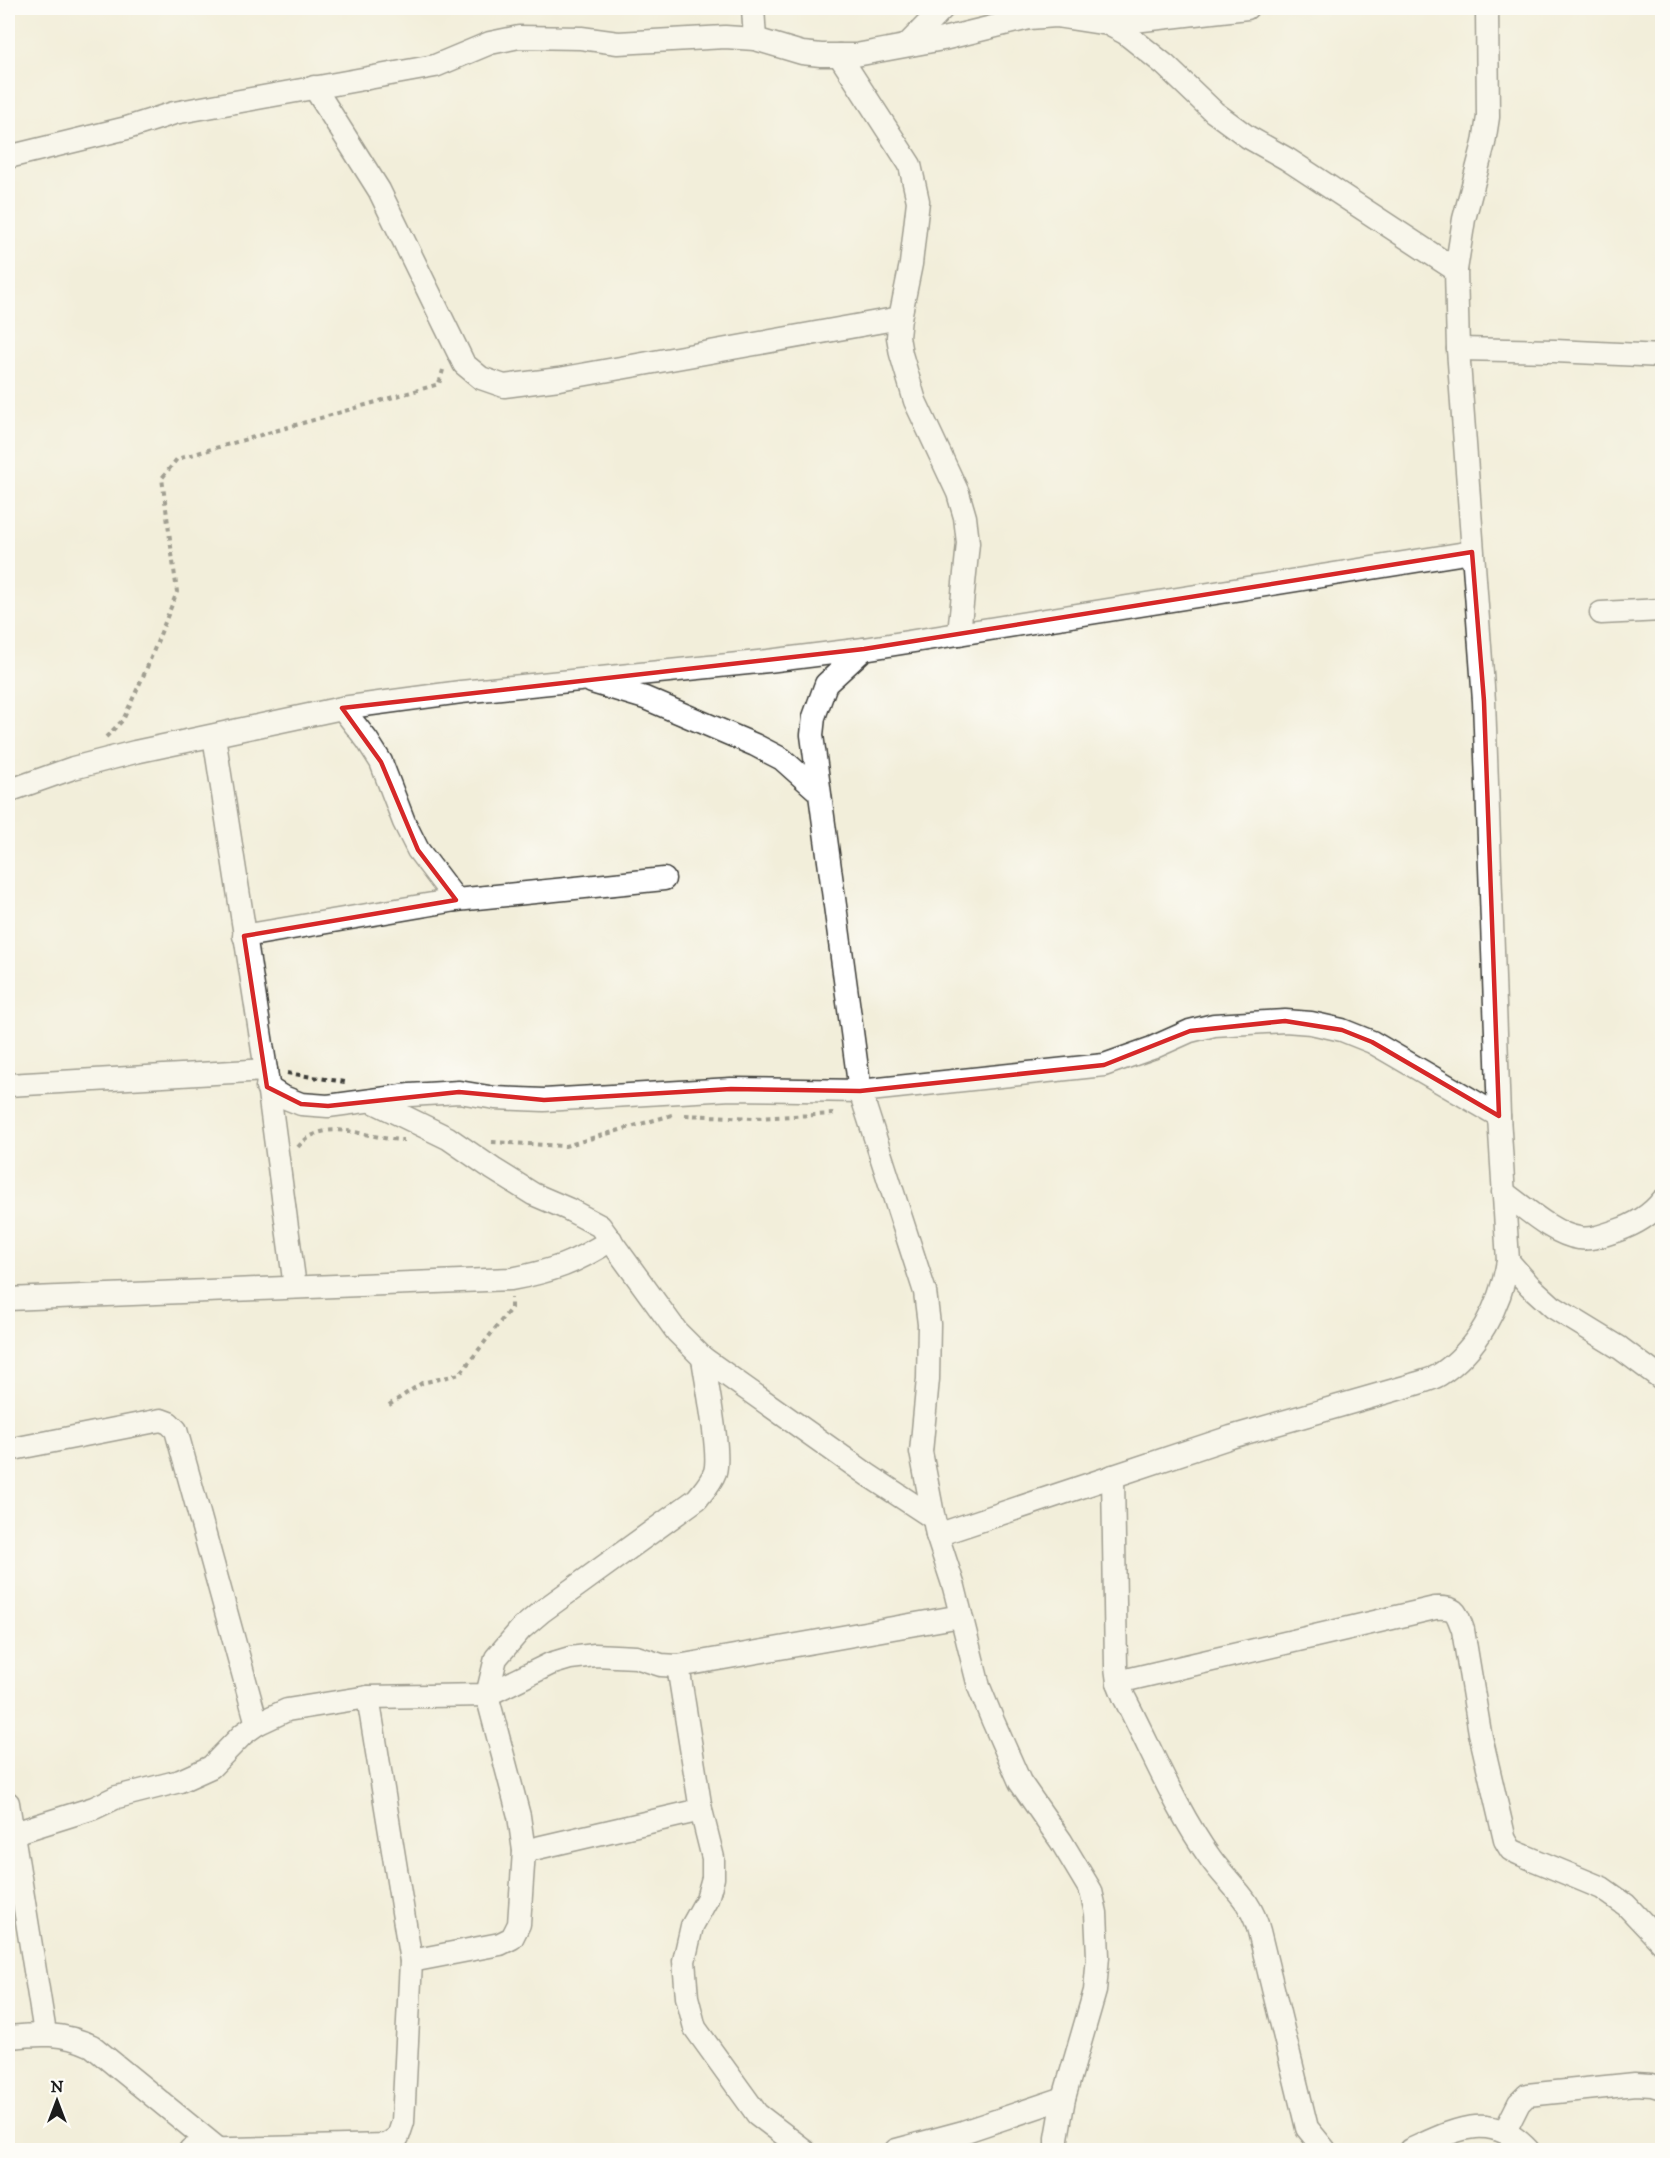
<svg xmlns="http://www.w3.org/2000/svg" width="1670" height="2158" viewBox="0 0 1670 2158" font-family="'IM FELL DW Pica',serif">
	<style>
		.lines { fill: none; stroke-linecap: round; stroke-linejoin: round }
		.minor-casing { stroke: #3c3c38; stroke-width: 25 }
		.path { stroke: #3c3c38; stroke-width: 4; stroke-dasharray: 4.5 4.5; stroke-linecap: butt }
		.minor { stroke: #fff; stroke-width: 22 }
		.marked { fill: none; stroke: #d62828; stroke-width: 4.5; stroke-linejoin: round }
	</style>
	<rect width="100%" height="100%" fill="#fdfcf7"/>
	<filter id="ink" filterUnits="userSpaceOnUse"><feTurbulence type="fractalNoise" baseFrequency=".0167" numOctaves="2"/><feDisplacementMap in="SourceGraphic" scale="12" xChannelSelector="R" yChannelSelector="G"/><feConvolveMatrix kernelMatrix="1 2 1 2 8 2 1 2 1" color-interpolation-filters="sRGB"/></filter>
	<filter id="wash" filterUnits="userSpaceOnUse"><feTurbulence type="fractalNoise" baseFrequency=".008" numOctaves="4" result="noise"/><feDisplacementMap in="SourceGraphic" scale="24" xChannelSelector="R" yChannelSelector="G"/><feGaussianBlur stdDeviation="1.35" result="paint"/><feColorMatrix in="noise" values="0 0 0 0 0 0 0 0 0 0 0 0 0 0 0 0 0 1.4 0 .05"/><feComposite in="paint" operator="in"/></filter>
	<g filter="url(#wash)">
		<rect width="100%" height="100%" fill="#f2eeda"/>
	</g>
	<g filter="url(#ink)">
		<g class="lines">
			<defs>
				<g id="minor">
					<polyline points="753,8 755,39"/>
					<polyline points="1108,24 1247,8"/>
					<polyline points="907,45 943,8"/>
					<polyline points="839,55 910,165 918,201 911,264 900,318 898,337 901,354 915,401 958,493 965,517 968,543 959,634"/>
					<polyline points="314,87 379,190 464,364 481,378 504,386 559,379 900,318"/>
					<polyline points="8,157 127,128 174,113 435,66 490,43 519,37 581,38 618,43 725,37 755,39 802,53 821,55 856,55 943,39 1029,18 1056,16 1108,24 1125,33 1165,65 1214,112 1248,137 1287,159 1456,270"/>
					<polyline points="1458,349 1555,351 1662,356"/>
					<polyline points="1601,613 1662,610"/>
					<polyline points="864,649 826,684 814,717 812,735 860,1091 925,1292 929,1324 928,1379 921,1452 937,1535 954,1587 979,1687 993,1721 1020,1782 1061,1841 1091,1891 1096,1913 1098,1956 1095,1991 1064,2098 1057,2138 1057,2150"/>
					<polyline points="592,682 645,698 755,745 782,759 819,792"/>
					<polyline points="342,708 367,740 381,762 404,822 418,850 456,900"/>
					<polyline points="214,736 266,1070 295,1287"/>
					<polyline points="8,791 73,768 135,752 342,708 461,692 768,661 864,649 1472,552"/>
					<polyline points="244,936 456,900 664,879"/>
					<polyline points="8,1085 266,1070"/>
					<polyline points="267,1087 281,1096 301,1104 328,1106 410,1095 459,1092 495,1098 544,1100 731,1089 860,1091 1104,1065 1152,1048 1190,1031 1214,1025 1285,1021 1311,1023 1342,1030 1372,1042 1499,1116"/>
					<polyline points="372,1101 448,1138 493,1169 533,1194 568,1209 600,1226 677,1332 703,1358 868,1475 932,1517"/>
					<path d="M 1503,1192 C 1523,1206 1554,1235 1579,1238 C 1592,1240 1604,1235 1616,1231 C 1634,1225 1650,1216 1662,1201"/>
					<polyline points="1508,1261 1530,1286 1553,1307 1620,1348 1662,1379"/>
					<path d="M 8,1299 L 511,1279 C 553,1271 575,1263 611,1240"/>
					<polyline points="8,1450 161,1420 169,1423 176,1430 257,1724"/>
					<path d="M 1113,1476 L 1116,1667 L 1118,1682 L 1124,1697 C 1152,1751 1176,1810 1211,1859 C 1230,1885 1251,1899 1259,1931 L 1307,2128 L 1325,2150"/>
					<path d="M 937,1535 L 1231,1437 L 1412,1385 C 1421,1382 1431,1380 1439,1375 C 1477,1351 1501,1305 1508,1261 L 1499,1116 L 1484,701 L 1458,349 L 1456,270 L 1464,219 L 1484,143 L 1488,117 L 1487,8"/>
					<polyline points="678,1666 701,1810 713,1858 713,1878 707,1899 692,1926 684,1961 687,1997 695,2028 757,2114 804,2150"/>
					<path d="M 1118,1682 L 1435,1608 C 1456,1607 1456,1611 1463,1630 L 1480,1733 L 1505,1840 L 1511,1850 L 1520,1854 L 1602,1888 L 1626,1905 L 1662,1943"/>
					<polyline points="8,1803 45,2033"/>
					<polyline points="8,1835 94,1808 117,1797 180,1781 211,1767 243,1734 257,1724 287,1710 368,1697 487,1695 550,1664 570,1658 595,1655 636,1657 661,1665 678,1666 961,1616"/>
					<polyline points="524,1851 701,1810"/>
					<path d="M 411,1961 L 500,1944 L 512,1938 L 519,1924 L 524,1851 L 519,1816 L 487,1695 L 496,1658 L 521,1629 L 541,1612 L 697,1499 C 704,1490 711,1483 715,1472 C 721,1452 706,1382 703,1358"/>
					<path d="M 8,2037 C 39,2034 62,2032 92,2046 L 217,2148"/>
					<polyline points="1505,2131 1519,2103 1527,2095 1635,2084 1652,2085 1662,2088"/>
					<polyline points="190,2150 386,2145 398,2137 403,2122 411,1961 368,1697"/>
					<polyline points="896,2150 963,2132 1064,2098"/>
					<path d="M 1410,2150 C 1453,2131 1490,2109 1528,2150"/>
				</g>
			</defs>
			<use href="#minor" class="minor-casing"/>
			<g class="path">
				<polyline points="106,737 123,720 146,670 177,592 162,478 177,459 439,384 443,370"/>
				<polyline points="287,1073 345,1082"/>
				<polyline points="685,1115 754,1118 834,1114"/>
				<polyline points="492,1142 565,1146 672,1115"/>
				<path d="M 298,1147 C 326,1114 368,1140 404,1140"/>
				<polyline points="389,1405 422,1383 460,1374 511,1308 511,1298"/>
			</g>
			<use href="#minor" class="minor"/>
		</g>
	</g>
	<path d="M0 0H1670V2158H0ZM 1472,552 L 1484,701 L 1499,1116 L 1372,1042 L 1342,1030 L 1285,1021 L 1190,1031 L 1104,1065 L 860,1091 L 731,1089 L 544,1100 L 459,1092 L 328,1106 L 301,1104 L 267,1087 L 244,936 L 456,900 L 418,850 L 381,762 L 342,708 L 864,649 Z" fill="#f2eeda" fill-opacity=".55" fill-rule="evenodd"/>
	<path class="marked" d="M 1472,552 L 1484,701 L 1499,1116 L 1372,1042 L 1342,1030 L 1285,1021 L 1190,1031 L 1104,1065 L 860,1091 L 731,1089 L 544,1100 L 459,1092 L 328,1106 L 301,1104 L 267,1087 L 244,936 L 456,900 L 418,850 L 381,762 L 342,708 L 864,649 Z"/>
	<rect width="1670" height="2158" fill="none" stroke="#fdfcf7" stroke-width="30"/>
	<g transform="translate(57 2101)" stroke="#fdfcf7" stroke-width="4.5" paint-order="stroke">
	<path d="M0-4.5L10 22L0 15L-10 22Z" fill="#1c1c1c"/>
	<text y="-9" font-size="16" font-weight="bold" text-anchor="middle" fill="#1c1c1c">N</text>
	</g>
</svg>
